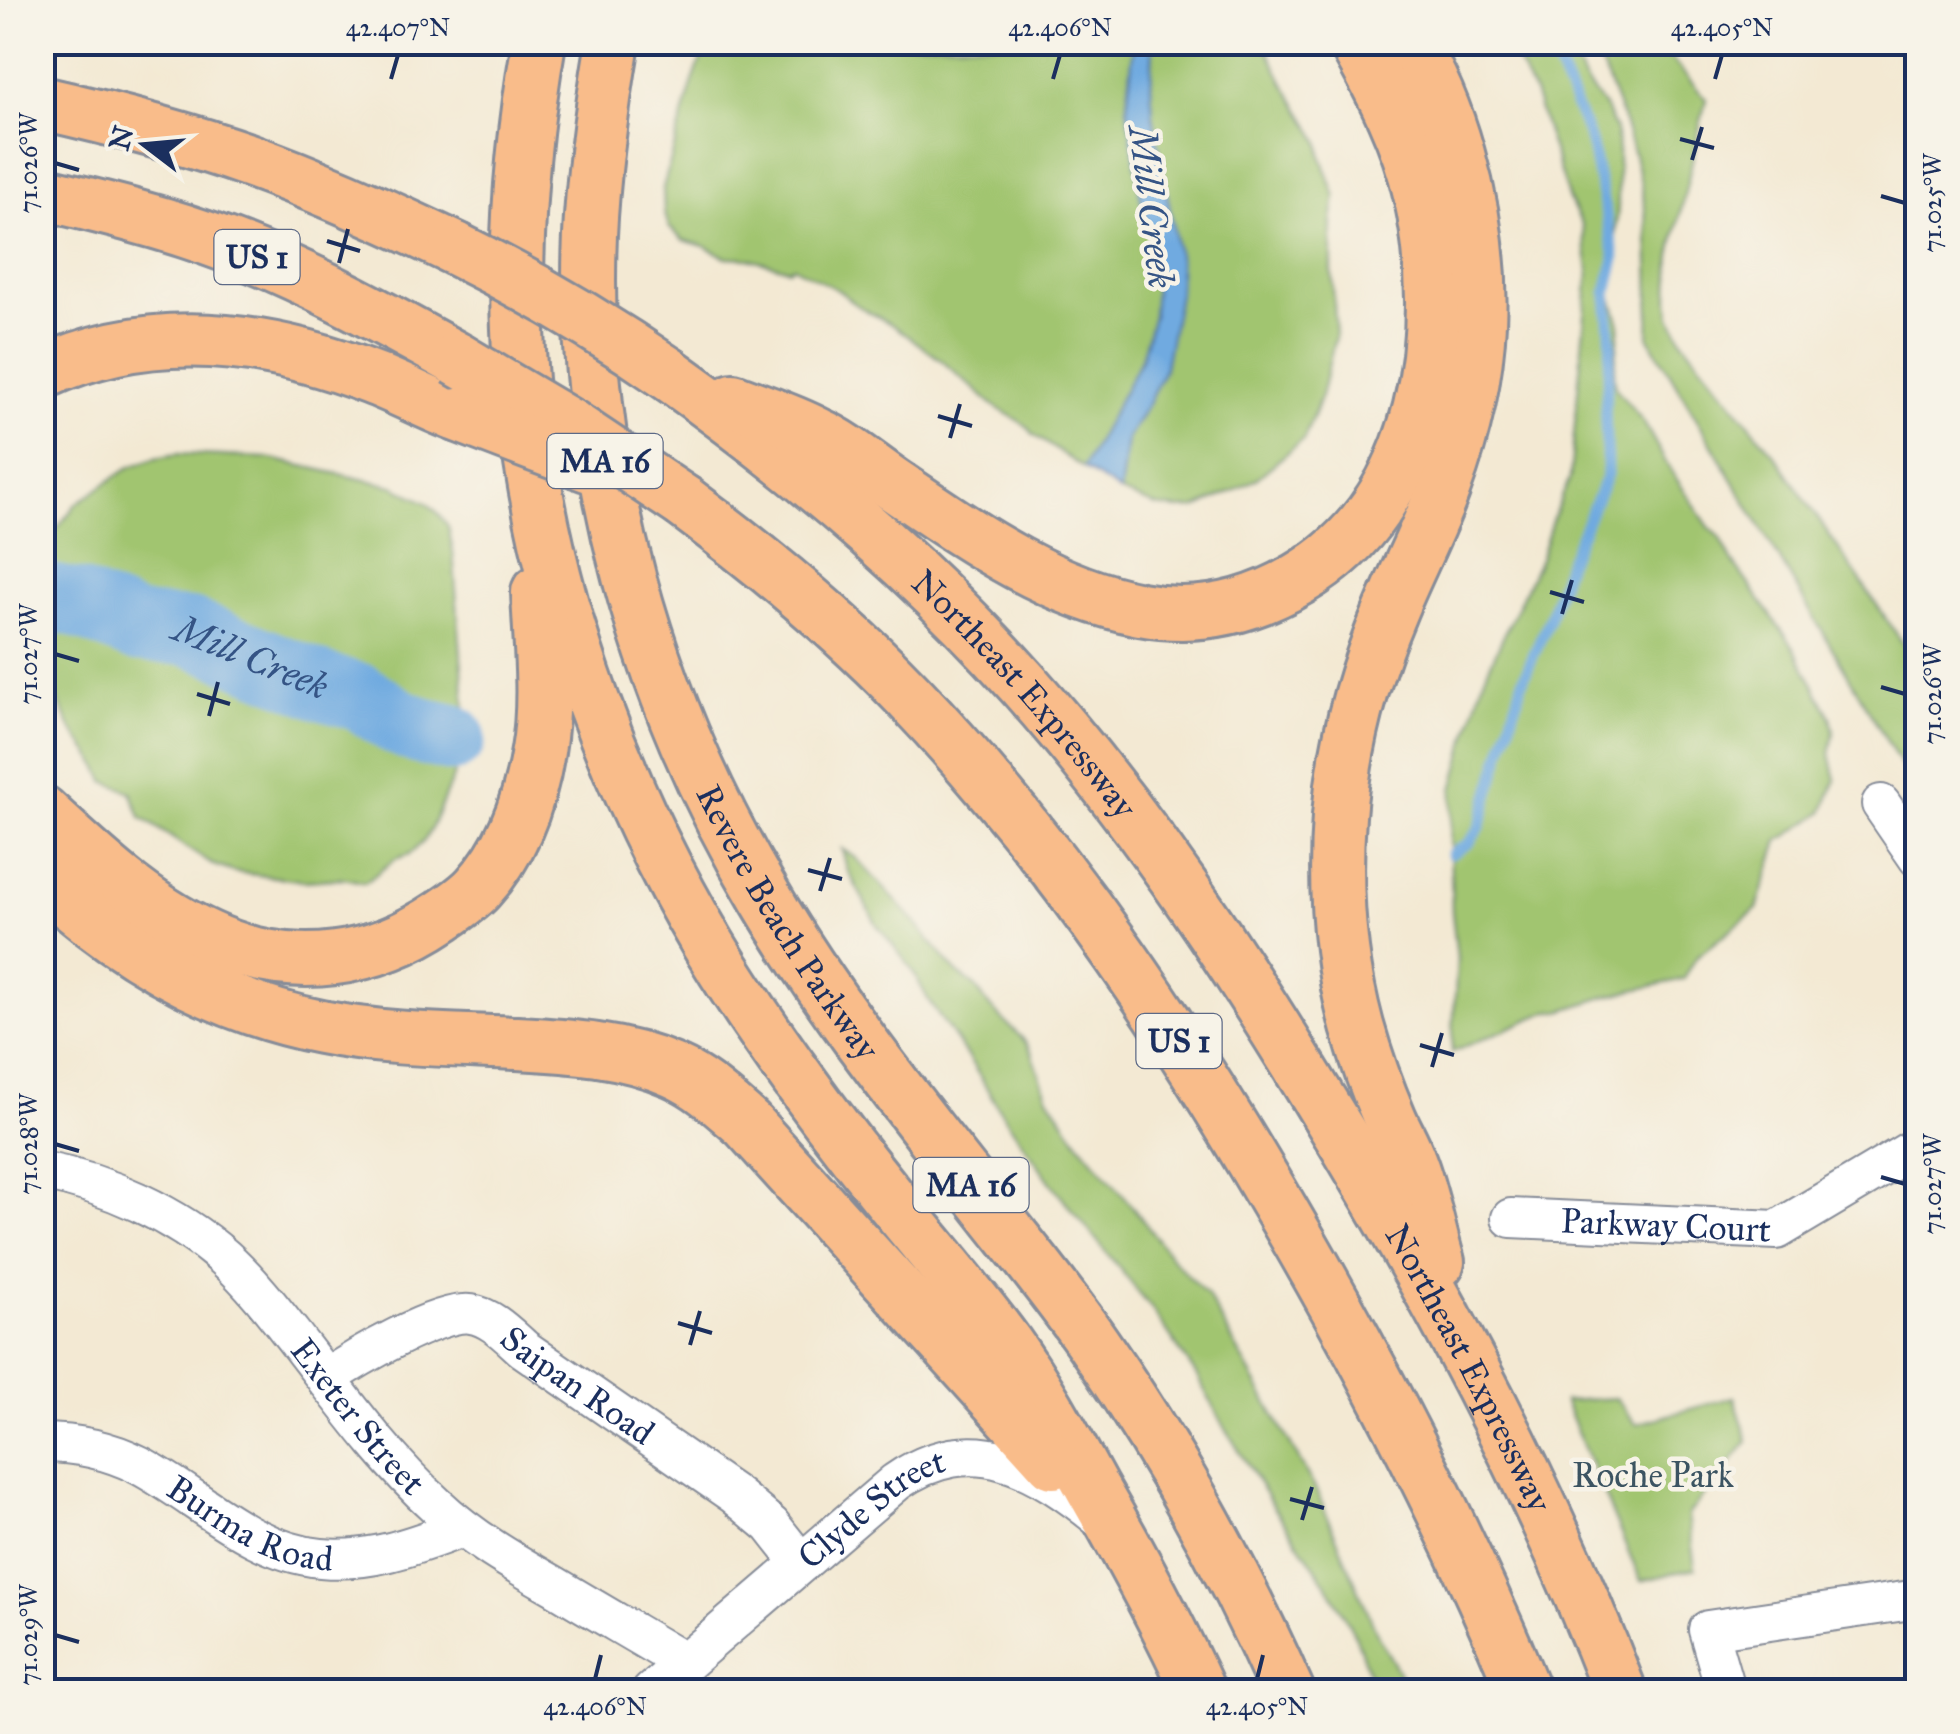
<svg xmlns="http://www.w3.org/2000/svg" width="1960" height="1734" viewBox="0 0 1960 1734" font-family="'IM FELL Great Primer',serif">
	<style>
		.green { fill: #a1c56f; stroke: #5e7a66; stroke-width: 2.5 }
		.water { fill: #70aae0; stroke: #466c9f; stroke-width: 2.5 }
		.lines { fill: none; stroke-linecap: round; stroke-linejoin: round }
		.stream { stroke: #70aae0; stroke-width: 11 }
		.river { stroke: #70aae0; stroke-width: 68 }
		.minor-casing { stroke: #878c98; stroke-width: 42 }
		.highway-casing { stroke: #878c98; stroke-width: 58 }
		.minor { stroke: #fff; stroke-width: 38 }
		.highway { stroke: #f9bc8a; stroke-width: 52 }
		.highway-bridge-casing { stroke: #878c98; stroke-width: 58; stroke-linecap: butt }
		.highway-bridge { stroke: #f9bc8a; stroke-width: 52 }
		.ticks { fill: none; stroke: #1b2f5e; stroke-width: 4 }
		.labels { text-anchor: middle; stroke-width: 9; stroke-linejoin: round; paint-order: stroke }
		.shield { fill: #f7f3e8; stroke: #5d6a87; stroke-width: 2.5 }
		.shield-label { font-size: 32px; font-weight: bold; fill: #1b2f5e }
		.street-label { font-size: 35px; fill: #1b2f5e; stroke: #f7f3e8 }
		.park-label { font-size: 35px; fill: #3c5462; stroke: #f7f3e8 }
		.water-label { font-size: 38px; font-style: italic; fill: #355485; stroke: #f7f3e8 }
		.neatline { fill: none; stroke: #1b2f5e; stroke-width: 4 }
		.ticks-label { font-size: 25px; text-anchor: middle; fill: #1b2f5e }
	</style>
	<rect width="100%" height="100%" fill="#f7f3e8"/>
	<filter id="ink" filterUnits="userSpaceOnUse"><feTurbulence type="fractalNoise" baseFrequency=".01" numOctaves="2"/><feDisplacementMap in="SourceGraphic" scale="20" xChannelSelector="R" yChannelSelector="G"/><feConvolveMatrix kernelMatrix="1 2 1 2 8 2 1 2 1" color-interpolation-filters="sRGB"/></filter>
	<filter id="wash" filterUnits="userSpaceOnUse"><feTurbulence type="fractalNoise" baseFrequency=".0048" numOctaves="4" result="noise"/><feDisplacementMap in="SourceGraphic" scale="40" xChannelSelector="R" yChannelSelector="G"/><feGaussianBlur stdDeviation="2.25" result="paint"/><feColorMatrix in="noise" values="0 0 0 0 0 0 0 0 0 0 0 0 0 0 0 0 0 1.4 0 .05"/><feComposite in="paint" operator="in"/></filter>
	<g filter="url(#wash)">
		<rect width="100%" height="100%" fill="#f3e9d3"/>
		<g class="green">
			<polygon points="707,43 1132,43 1133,53 1127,106 1141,198 1157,271 1153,316 1141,359 1083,468 1034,435 1027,426 994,406 941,360 894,326 853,303 841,292 793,266 790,269 748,258 726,257 704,246 683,240 669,227 664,211 663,188 692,84"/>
			<polygon points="1153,43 1264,43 1285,85 1320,142 1321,155 1336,197 1332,220 1332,273 1336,334 1321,396 1304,439 1256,479 1236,490 1196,508 1178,509 1156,506 1120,492 1127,439 1149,402 1165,367 1179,261 1153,116 1151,86"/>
			<polygon points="1507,43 1568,43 1584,80 1607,111 1615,129 1618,150 1618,207 1610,292 1620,324 1614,376 1616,388 1644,423 1669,468 1709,527 1720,537 1732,561 1793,646 1831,717 1834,732 1830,755 1836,780 1823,812 1779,841 1757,909 1697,956 1684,979 1608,996 1561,1011 1549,1011 1452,1052 1457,959 1452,913 1450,839 1453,789 1483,680 1541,556 1553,517 1570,478 1589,270 1582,224 1569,200 1534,93"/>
			<path d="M 1590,43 L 1658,43 L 1706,99 L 1671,255 L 1669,300 L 1671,317 L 1683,341 L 1777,458 L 1917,664 L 1917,792 L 1649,338 C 1650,285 1651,218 1637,167 C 1626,124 1610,81 1590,43 Z"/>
			<polygon points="178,454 267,458 393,486 427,503 437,512 448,526 453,551 465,705 462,745 453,777 432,827 424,841 410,854 395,859 365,883 345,878 306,881 234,872 211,864 141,817 131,792 105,781 97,764 71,728 43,669 43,547 76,504 130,467 155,458"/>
			<polygon points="842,849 856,858 908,914 957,973 973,984 990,1007 1025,1041 1032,1053 1047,1095 1078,1141 1135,1210 1173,1260 1207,1295 1316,1490 1379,1638 1410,1691 1375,1691 1356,1637 1328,1586 1275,1509 1227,1431 1195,1373 1151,1308 1051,1183 1001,1112 971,1062 929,1001 911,968 877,925 847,869"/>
			<polygon points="1734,1397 1748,1441 1688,1515 1695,1568 1641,1581 1564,1401 1616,1398 1636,1424"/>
		</g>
		<polygon class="water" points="1132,43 1153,43 1151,86 1153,116 1179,261 1179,294 1165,367 1149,402 1127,439 1120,492 1083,468 1141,359 1153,316 1156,271 1141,198 1127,106 1133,53"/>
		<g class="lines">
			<polyline class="stream" points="1451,854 1469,843 1480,827 1523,680 1549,619 1567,565 1607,475 1605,409 1611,345 1607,292 1615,258 1591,142 1548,42"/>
			<path class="river" id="s1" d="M 42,596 L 76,603 L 137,628 L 190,632 L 324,687 L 360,697 L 397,721 L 421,731 L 452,738"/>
		</g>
	</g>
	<g filter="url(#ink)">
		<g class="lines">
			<defs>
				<g id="minor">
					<polyline points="1881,804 1918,858"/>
					<path id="s2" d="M 42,1171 C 108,1184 174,1213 225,1258 C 255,1285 279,1318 304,1350 C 345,1403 386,1460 436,1505 C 471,1538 513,1562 555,1586 C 598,1612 642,1637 685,1663"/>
					<path id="s3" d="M 1511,1218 L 1777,1230 L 1918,1146"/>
					<path id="s4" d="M 326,1379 C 353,1360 439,1309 471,1314 C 492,1317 509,1336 524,1349 L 735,1495 L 771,1525 L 801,1563"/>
					<path id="s5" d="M 42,1443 C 75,1443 109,1450 139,1465 C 198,1496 251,1552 321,1558 C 371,1563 416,1545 462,1528"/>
					<path id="s6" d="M 651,1692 L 896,1482 C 974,1428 1038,1468 1102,1520"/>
					<polyline points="1726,1692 1708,1630 1918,1599"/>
				</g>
				<g id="highway">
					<path d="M 539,42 C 518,164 510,287 524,410 C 546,607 619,802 724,970 C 773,1047 828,1122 886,1194 C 926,1244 969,1293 1007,1345 C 1039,1390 1065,1439 1092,1488 C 1130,1554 1167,1622 1199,1692"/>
					<path id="s7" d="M 613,42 C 602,107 593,170 590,235 C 580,466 647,700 765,897 C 832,1011 917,1115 998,1219 C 1033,1263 1068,1306 1099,1352 C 1173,1459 1235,1573 1288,1692"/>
					<path d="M 1410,42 C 1431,76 1447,115 1458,154 C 1491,270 1486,373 1444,487 C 1429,529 1407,570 1390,612 C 1363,676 1344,747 1339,816 C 1334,886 1339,959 1357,1026 C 1366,1058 1377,1089 1390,1119 C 1396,1133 1404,1146 1409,1160 C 1422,1192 1428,1228 1438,1262"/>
					<path d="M 42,103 C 113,119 183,137 251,161 C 321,186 389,217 456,249"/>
					<path d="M 42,193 C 105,208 168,223 228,246 C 308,276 383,318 457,359"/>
					<path d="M 42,373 C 150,322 264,336 372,378 C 401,389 428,404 457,415"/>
					<path id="s8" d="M 669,374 C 810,474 950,594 1061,728 C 1170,858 1259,999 1346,1144 C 1450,1317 1547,1503 1620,1692"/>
					<path d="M 733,400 C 761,411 791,420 817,434 C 844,446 868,467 893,484 C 970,536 1047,591 1140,609 C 1197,620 1250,608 1299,579 C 1429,504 1450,328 1420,194 C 1408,140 1382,90 1355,42"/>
					<path d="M 684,502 C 763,561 839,623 907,694 C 1065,859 1185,1042 1298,1239 C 1382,1385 1459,1535 1524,1692"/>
					<path d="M 42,812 C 96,862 150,914 219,942 C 296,974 374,962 442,916 C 454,908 468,899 478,888 C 512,851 530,800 538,751 C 547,699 540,644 538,592"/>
					<path d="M 42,879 C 122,952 213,1006 321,1027 C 385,1040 452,1040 517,1043 C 571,1046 624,1049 674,1071 C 702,1083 724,1104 747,1124 L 1053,1462"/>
				</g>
			</defs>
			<use href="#minor" class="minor-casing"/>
			<use href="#highway" class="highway-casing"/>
			<use href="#minor" class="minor"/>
			<use href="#highway" class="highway"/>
			<defs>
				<g id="highway-bridge">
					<path d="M 456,249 C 531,286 601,327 669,374"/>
					<polyline points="457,359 572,427 684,502"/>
					<polyline points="457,415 590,466"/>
				</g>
			</defs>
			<use href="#highway-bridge" class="highway-bridge-casing"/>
			<use href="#highway-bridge" class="highway-bridge"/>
		</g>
	</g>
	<path class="ticks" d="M 391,79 L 398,55M 1053,79 L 1060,55M 1715,79 L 1722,55M 1680,139 L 1714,148M 1692,160 L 1702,127M 55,163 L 79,170M 1881,196 L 1905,203M 327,241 L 360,251M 339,263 L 348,229M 938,416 L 972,426M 950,438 L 960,404M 1550,592 L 1584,602M 1562,614 L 1572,580M 55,654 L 79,661M 1881,687 L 1905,694M 197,694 L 230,704M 209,716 L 218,682M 808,870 L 842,879M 820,891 L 830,858M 1420,1045 L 1454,1055M 1432,1067 L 1442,1033M 55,1144 L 79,1151M 1881,1177 L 1905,1184M 678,1323 L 712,1333M 690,1345 L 700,1311M 1290,1499 L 1324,1508M 1302,1520 L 1312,1487M 55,1635 L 79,1642M 595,1679 L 601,1655M 1257,1679 L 1263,1655"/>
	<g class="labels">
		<g class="shield">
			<rect x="214.5" y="230" width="85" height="54" rx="8"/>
			<rect x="547.5" y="434" width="115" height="54" rx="8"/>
			<rect x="1136.5" y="1014" width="85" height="54" rx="8"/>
			<rect x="913.5" y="1158" width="115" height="54" rx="8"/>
		</g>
		<g class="shield-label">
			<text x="257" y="268">US 1</text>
			<text x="605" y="472">MA 16</text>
			<text x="1179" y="1052">US 1</text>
			<text x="971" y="1196">MA 16</text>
		</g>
		<g class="street-label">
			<text dy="12" stroke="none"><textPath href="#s8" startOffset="480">Northeast Expressway</textPath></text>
			<text dy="12" stroke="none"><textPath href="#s7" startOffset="922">Revere Beach Parkway</textPath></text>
			<text dy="12" stroke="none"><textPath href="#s3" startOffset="155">Parkway Court</textPath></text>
			<text dy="12" stroke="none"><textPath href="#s8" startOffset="1290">Northeast Expressway</textPath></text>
			<text dy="12" stroke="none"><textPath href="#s4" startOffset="290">Saipan Road</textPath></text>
			<text dy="12" stroke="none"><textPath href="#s2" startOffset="412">Exeter Street</textPath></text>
			<text dy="12" stroke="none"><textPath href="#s6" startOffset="288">Clyde Street</textPath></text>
			<text dy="12" stroke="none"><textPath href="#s5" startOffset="228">Burma Road</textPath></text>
		</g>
		<g class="park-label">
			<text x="1653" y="1487">Roche Park</text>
		</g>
		<g class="water-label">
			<text transform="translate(1152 207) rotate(83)" y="13">Mill Creek</text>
			<text dy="13" stroke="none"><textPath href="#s1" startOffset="220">Mill Creek</textPath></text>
		</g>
	</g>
	<rect width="1960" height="1734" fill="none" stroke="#f7f3e8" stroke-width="110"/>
	<g transform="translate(145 145) rotate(286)" stroke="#f7f3e8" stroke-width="8" paint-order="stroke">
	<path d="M0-8L18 38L0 25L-18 38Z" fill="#1b2f5e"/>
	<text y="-15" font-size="28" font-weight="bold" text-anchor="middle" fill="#1b2f5e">N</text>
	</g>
	<rect x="55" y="55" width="1850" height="1624" class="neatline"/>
	<g class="ticks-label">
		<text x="398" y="36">42.407°N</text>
		<text x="1060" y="36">42.406°N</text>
		<text x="1722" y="36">42.405°N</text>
		<text transform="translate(28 163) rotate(-90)" y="9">71.026°W</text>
		<text transform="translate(1932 203) rotate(-90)" y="9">71.025°W</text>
		<text transform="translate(28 654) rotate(-90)" y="9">71.027°W</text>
		<text transform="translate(1932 694) rotate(-90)" y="9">71.026°W</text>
		<text transform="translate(28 1144) rotate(-90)" y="9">71.028°W</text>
		<text transform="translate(1932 1184) rotate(-90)" y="9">71.027°W</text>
		<text transform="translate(28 1635) rotate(-90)" y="9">71.029°W</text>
		<text x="595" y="1715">42.406°N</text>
		<text x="1257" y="1715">42.405°N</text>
	</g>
</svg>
